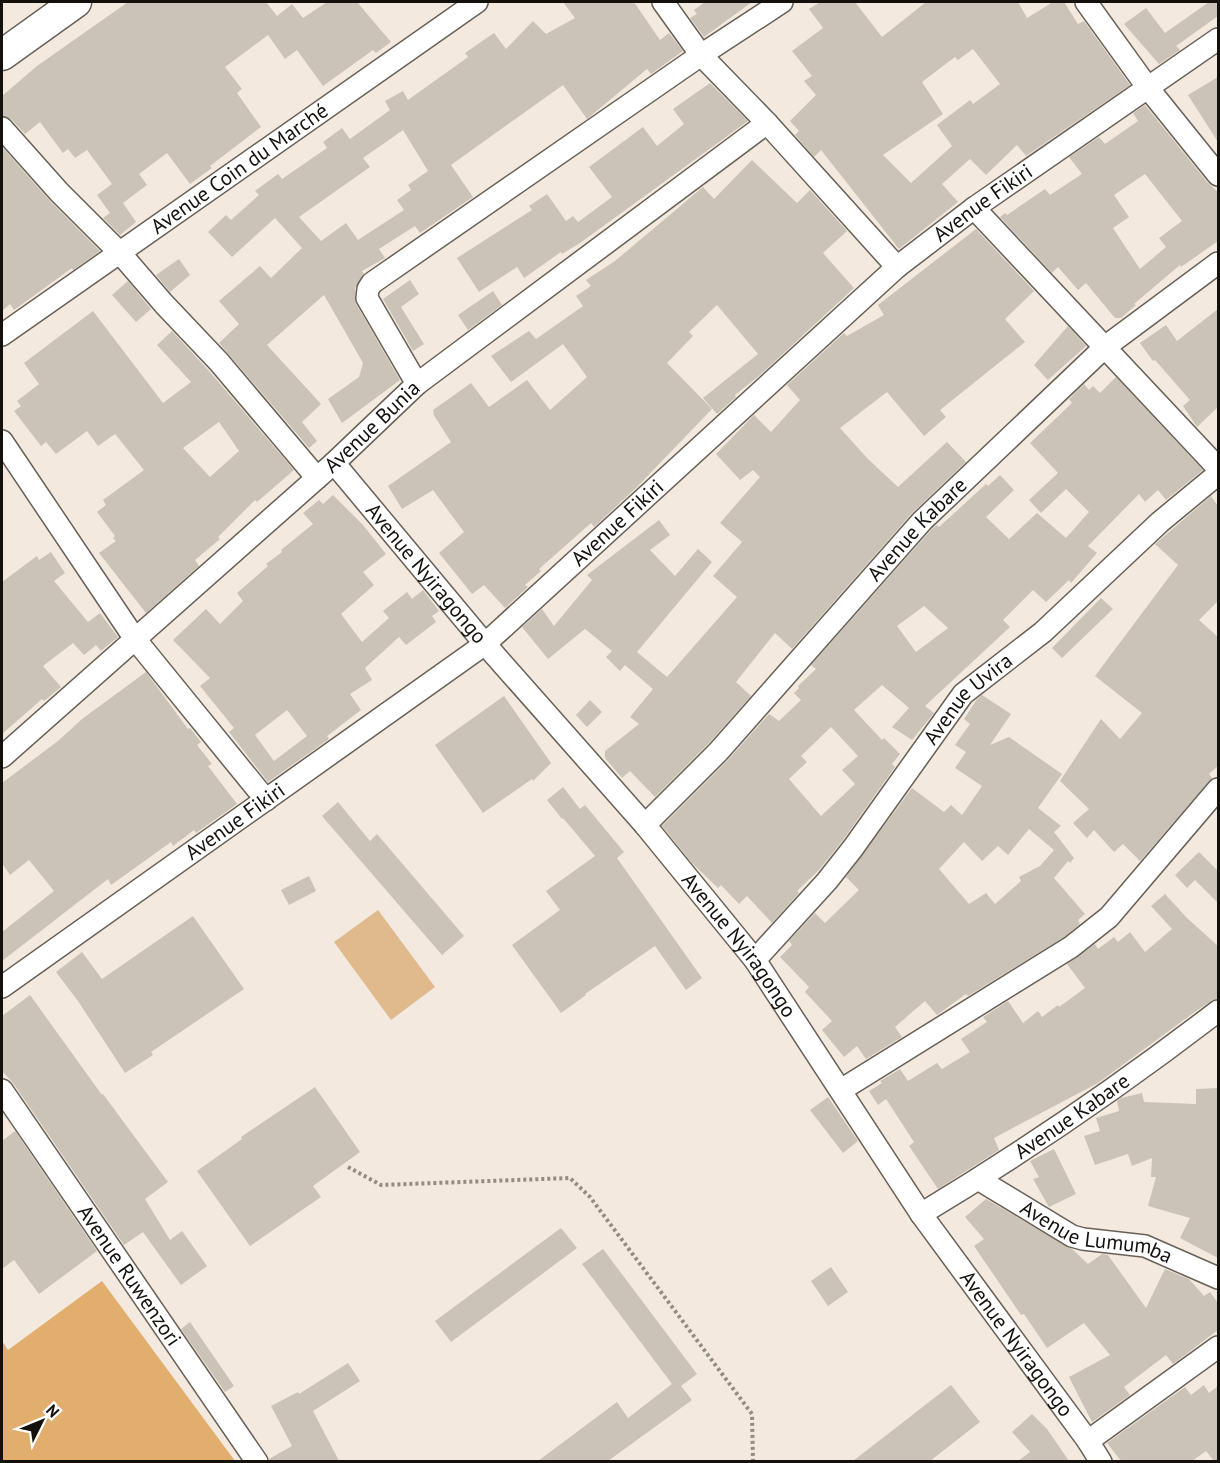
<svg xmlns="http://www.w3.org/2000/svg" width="1220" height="1463" viewBox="0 0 1220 1463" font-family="'PT Sans',sans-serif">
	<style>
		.green { fill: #e0b98c }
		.forest { fill: #e1ae6e }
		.building { fill: #ccc3b8; fill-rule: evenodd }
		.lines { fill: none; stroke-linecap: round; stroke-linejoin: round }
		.minor-casing { stroke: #686056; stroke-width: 24 }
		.secondary-casing { stroke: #686056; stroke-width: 33 }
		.path { stroke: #938c84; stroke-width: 4; stroke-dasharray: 3 3; stroke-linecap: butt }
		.minor { stroke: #fff; stroke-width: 21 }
		.secondary { stroke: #fff; stroke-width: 30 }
		.labels { text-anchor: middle; stroke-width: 6; stroke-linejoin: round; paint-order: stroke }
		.street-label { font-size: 21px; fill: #14110d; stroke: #fff }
	</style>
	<rect width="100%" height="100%" fill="#f3e9de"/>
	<polygon class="green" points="378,910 435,987 391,1020 334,942"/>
	<polygon class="forest" points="102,1281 235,1461 2,1461 2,1341 8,1350"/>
	<g class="building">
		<polygon points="128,2 266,2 277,16 292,4 303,18 327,2 357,2 391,42 376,53 373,50 323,86 297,50 285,59 268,35 225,67 242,89 237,93 261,127 210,166 212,168 190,184 167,153 139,174 147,185 123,203 136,222 120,235 103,218 110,213 97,195 112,184 87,150 75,158 68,149 63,153 40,122 25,134 11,119 2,116 2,96 37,66"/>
		<path d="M 563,2 L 634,2 L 660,40 L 669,33 L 683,51 L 651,74 L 647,69 L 587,119 L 563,85 L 451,165 L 473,197 L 420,233 L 415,226 L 379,249 L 385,258 L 362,271 L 364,274 L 355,288 L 356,304 L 400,380 L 342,423 L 328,399 L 359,377 L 363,363 L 324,295 L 267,345 L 321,404 L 302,422 L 317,441 L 309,448 L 219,343 L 239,324 L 219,301 L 260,266 L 271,278 L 302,248 L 275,218 L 232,257 L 208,232 L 226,215 L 231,220 L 259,195 L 255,191 L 278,174 L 282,179 L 327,148 L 323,142 L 342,128 L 350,139 L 390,110 L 385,101 L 403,91 L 408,100 L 468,57 L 465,53 L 494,33 L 506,49 L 533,21 L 546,34 L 575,18 ZM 403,130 L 428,171 L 408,185 L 411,190 L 397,200 L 404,210 L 358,240 L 346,223 L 321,241 L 299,217 L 370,167 L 363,158 Z"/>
		<polygon points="705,2 752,2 704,37 690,18 697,14 694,10"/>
		<path d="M 820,2 L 855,2 L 882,37 L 926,2 L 1018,2 L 1027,18 L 1053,2 L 1064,2 L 1078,24 L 1084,21 L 1130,85 L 1026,156 L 1017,145 L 986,175 L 970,159 L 942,184 L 958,202 L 899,249 L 821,150 L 814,157 L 795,135 L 799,131 L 790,121 L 816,95 L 804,81 L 812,76 L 792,51 L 823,28 L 809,9 ZM 973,49 L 1000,84 L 973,104 L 970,100 L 937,125 L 952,146 L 911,183 L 883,155 L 943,114 L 922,82 L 955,57 L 958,60 Z"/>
		<polygon points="1209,2 1218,2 1218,16 1176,46 1180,50 1159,64 1124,24 1146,8 1165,33"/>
		<polygon points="1218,77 1218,142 1188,95"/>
		<polygon points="710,83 748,121 580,243 562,254 561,252 524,278 517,267 479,292 457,258 532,210 529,206 547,194 566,221 573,216 578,222 612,197 589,167 643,127 657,146 684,124 673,109"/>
		<path d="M 1145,105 L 1208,183 L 1218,192 L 1218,241 L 1181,267 L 1180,265 L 1134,304 L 1136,305 L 1121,318 L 1115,318 L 1086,283 L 1078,290 L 1058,267 L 1052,273 L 1000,217 L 1005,213 L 1007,215 L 1045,189 L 1050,195 L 1082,174 L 1069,157 L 1099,137 L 1105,144 L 1138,121 L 1133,113 ZM 1145,174 L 1182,221 L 1159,238 L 1166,247 L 1140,269 L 1113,228 L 1129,217 L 1114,195 Z"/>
		<polygon points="2,147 50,201 100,251 73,270 72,268 14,310 10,304 2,311"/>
		<polygon points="752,160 797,203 810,190 847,231 823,253 854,288 760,375 735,395 736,397 717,414 703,398 758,354 717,305 689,332 693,336 667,363 712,409 637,487 594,527 591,523 539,569 541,571 525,585 528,587 505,608 484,585 472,594 439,553 464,532 433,490 402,509 388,486 451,442 433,414 434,413 433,410 471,383 489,407 527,380 550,410 587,377 563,344 511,382 491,356 529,331 536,339 583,306 576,296 591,286 586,280 615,261 703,187 714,199"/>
		<polygon points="976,229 1034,291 1005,319 1025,342 940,410 946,417 924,436 887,392 840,428 868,459 898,487 947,442 966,462 913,512 792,649 775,633 736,682 751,696 709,743 655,797 630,771 622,778 605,758 605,751 639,724 630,717 653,689 625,665 620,671 606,657 612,651 585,629 548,659 522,627 542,609 554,626 592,580 587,575 659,520 670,535 650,550 675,576 698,549 712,562 637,652 667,677 737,597 713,576 742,542 720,523 760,477 753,470 740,480 716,454 754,415 771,432 800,400 787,385 844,333 847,336 884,315 878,305"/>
		<polygon points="179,259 190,275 170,292 156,275"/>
		<polygon points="410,280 419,294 401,307 424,344 413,351 383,299"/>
		<polygon points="128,281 151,309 136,322 112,295"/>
		<polygon points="493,291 502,305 468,330 458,315"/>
		<polygon points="1218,309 1218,407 1197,427 1183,406 1190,400 1155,360 1153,361 1140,343 1166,325 1177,341"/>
		<path d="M 93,311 L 163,403 L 191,382 L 157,345 L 172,331 L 209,371 L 294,470 L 257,502 L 255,500 L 218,537 L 220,539 L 195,560 L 199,566 L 146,613 L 99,553 L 116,541 L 113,538 L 115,536 L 97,512 L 106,505 L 103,500 L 144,470 L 115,434 L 98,446 L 87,431 L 56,454 L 46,442 L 41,446 L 14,411 L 21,406 L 17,401 L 39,384 L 24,363 ZM 219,422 L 239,451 L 210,477 L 183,448 Z"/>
		<polygon points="1068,326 1086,346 1048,380 1034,365"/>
		<path d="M 1116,377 L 1203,470 L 1166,500 L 1158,490 L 1145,502 L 1139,494 L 1088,546 L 1097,553 L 1071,583 L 1069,580 L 1046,602 L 1033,590 L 1003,620 L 1010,627 L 925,706 L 934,713 L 912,740 L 892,727 L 909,708 L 882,685 L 854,710 L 882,740 L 884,738 L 900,754 L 892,764 L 895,767 L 843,840 L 819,870 L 797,891 L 799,893 L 772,923 L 747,896 L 739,904 L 721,885 L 718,888 L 692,863 L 662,826 L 727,761 L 769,714 L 779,721 L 801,700 L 794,693 L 799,688 L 798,686 L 816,669 L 811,665 L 931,530 L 937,525 L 939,527 L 986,484 L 988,486 L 1000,475 L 1014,490 L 986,517 L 1009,539 L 1037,513 L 1066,538 L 1089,512 L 1066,489 L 1041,513 L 1029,500 L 1058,473 L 1030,443 L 1072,403 L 1069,399 L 1084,384 L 1089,390 L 1093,386 L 1100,393 ZM 924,606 L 948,628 L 916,652 L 897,626 ZM 831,727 L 858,756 L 842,770 L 855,784 L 821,816 L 789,779 L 807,762 L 801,756 Z"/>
		<path d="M 333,495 L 363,525 L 386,554 L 363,572 L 374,585 L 341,614 L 362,642 L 389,618 L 383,611 L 407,592 L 412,599 L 423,590 L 439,611 L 432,616 L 436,622 L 406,645 L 399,637 L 365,668 L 372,680 L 350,694 L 361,710 L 327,736 L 329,739 L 268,782 L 229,732 L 234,728 L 200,686 L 210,678 L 173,640 L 206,609 L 220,624 L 243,601 L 237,593 L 268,566 L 266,564 L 282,552 L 281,550 L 313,524 L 303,513 L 319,500 L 323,504 ZM 287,710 L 307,736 L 274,761 L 255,735 Z"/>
		<polygon points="1211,496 1218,506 1218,601 1199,620 1218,637 1218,766 1209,774 1212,778 1140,861 1123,844 1114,852 1094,830 1087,838 1073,823 1089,809 1060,781 1101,719 1120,739 1142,713 1095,676 1178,565 1155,544"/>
		<polygon points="51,552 65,573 54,581 88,622 100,613 118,637 101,651 96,645 84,655 73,643 43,666 61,687 44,701 42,699 2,734 2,582 37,556 39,560"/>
		<polygon points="1101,598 1113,609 1062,658 1052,648"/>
		<polygon points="146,672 188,729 190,728 201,742 197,745 212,764 208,766 237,804 196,833 194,830 173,846 171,842 111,885 108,879 2,961 2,932 54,891 29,860 10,875 2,863 2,783 58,741 82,719"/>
		<path d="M 982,695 L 1011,714 L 990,745 L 1009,737 L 1062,774 L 1038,808 L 1061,826 L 1054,832 L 1074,858 L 1070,863 L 1068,861 L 1054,878 L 1085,914 L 1078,920 L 1080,924 L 1064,937 L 968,996 L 966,994 L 937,1015 L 925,1001 L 895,1027 L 902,1037 L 866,1059 L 857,1046 L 844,1057 L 822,1030 L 832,1021 L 805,992 L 809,987 L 780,957 L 792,945 L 789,941 L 815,913 L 825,923 L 859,890 L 846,877 L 912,788 L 944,812 L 951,805 L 962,815 L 982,786 L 955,768 L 966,752 L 955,745 L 970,724 L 964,719 L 977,699 ZM 1029,829 L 1054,850 L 1040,866 L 1019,877 L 1021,881 L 995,904 L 986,893 L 969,904 L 939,869 L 964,842 L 982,861 L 998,846 L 1008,855 Z"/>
		<polygon points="504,696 551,763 533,781 532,779 483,813 435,745"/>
		<polygon points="590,700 602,712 587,727 576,715"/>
		<polygon points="563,787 580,809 585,805 624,852 617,858 702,978 686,990 655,946 585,994 586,995 561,1013 512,945 560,910 546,891 595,856 563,818 562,819 547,800"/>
		<polygon points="338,802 370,841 377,834 464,936 442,955 322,816"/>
		<polygon points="1199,852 1218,871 1218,903 1195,880 1187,888 1175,875"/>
		<polygon points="309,876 316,891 289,905 281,890"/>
		<polygon points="1165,894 1187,918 1218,946 1218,999 1211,1001 1196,1011 1098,1083 994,1138 999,1150 938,1189 909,1146 914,1142 886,1099 878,1105 869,1091 882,1083 880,1081 900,1069 908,1081 937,1063 942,1069 970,1052 961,1039 987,1022 983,1017 1008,1001 1023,1023 1038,1011 1042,1017 1058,1005 1059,1007 1085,988 1067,964 1095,944 1098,949 1114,937 1118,942 1130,932 1145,952 1172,929 1151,906"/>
		<polygon points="193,916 244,989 151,1052 153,1055 125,1073 78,1001 56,972 82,952 102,979"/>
		<polygon points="30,995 102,1095 103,1094 168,1182 145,1199 170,1240 182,1231 207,1266 181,1285 143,1232 124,1245 13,1083 2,1071 2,1016"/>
		<polygon points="315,1087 360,1152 313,1186 321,1197 250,1246 197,1171 242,1139 241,1137"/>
		<polygon points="1218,1088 1218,1258 1180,1238 1190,1218 1148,1206 1156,1177 1151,1177 1152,1158 1132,1166 1128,1154 1095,1165 1084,1136 1100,1131 1096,1118 1119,1111 1117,1101 1121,1098 1142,1093 1144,1102 1196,1104 1196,1089"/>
		<polygon points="828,1097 858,1141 843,1153 810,1110"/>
		<polygon points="15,1131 97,1251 39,1294 14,1260 2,1269 2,1141"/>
		<polygon points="1054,1149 1076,1194 1049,1207 1033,1179 1039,1177 1030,1161"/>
		<polygon points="986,1199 1072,1249 1088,1264 1102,1254 1108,1255 1146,1308 1165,1269 1189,1279 1204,1296 1210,1292 1218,1303 1218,1330 1173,1364 1166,1355 1124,1387 1130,1395 1092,1422 1069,1377 1110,1355 1084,1323 1047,1348 1024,1314 1021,1315 974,1246 984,1239 965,1217"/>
		<polygon points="561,1228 577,1248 451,1342 435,1321"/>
		<polygon points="603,1249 697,1374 681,1386 692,1400 608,1461 538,1461 617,1402 628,1418 672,1384 582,1264"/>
		<polygon points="831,1267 848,1292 828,1306 811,1281"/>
		<polygon points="190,1322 234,1386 225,1392 181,1329"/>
		<polygon points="348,1363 360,1381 313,1411 339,1461 270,1461 269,1459 292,1446 271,1406 298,1392 299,1394"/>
		<polygon points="951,1385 980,1422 930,1461 853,1461"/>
		<polygon points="1204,1385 1209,1393 1218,1386 1218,1461 1214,1461 1206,1451 1192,1461 1121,1461 1107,1443 1185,1387 1191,1395"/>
		<polygon points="1032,1414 1047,1429 1069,1461 1018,1461 1030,1452 1012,1432"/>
	</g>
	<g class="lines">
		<defs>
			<g id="minor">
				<polyline points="663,2 701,55 767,123 897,267"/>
				<polyline points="1086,2 1148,88 1218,175"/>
				<polyline points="2,128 59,192 120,253 164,304 219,362 317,478"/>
				<polyline points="974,208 1218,468"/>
				<path id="s1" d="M 2,335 L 477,2"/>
				<polyline points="417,384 367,298 368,289 372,283 701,55 782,2"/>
				<polyline points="2,441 135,639 266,800"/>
				<path id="s2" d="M 334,463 L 485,644 L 645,825 L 755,960 L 921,1214 L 1088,1441 L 1101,1462"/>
				<path id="s3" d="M 2,757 L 334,463 L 417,384 L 767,123"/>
				<path id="s4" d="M 645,825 L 718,752 L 922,521 L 1105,347 L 1218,263"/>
				<path id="s5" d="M 755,960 L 827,881 L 853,848 L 963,694 L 1043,632 L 1160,522 L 1218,474"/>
				<path id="s6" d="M 2,987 L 485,644 L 897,267 L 974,208 L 1218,39"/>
				<path id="s7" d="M 2,1090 L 257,1462"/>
				<polyline points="841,1090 1071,947 1109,917 1218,789"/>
				<path id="s8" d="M 978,1179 L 1072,1236 L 1083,1239 L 1145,1246 L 1218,1278"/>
				<path id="s9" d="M 921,1214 C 1024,1152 1123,1084 1218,1011"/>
				<polyline points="1088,1441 1218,1347"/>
			</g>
			<polyline id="secondary" points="2,55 76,2"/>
		</defs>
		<use href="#minor" class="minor-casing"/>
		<use href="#secondary" class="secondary-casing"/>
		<polyline class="path" points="348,1167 381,1185 570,1178 590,1197 752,1414 753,1462"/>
		<use href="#minor" class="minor"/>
		<use href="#secondary" class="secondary"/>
	</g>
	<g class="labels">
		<g class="street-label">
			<text dy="7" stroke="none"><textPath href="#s1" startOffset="290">Avenue Coin du Marché</textPath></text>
			<text dy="7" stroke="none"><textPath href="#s6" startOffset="1258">Avenue Fikiri</textPath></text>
			<text dy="7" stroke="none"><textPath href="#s3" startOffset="496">Avenue Bunia</textPath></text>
			<text dy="7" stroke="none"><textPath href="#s6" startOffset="772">Avenue Fikiri</textPath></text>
			<text dy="7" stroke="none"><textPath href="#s4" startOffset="402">Avenue Kabare</textPath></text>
			<text dy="7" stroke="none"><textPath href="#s2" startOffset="144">Avenue Nyiragongo</textPath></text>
			<text dy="7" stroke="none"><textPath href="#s5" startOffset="338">Avenue Uvira</textPath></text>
			<text dy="7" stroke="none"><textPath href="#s6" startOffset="286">Avenue Fikiri</textPath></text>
			<text dy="7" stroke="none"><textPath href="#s2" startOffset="630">Avenue Nyiragongo</textPath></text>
			<text dy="7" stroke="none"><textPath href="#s9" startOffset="180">Avenue Kabare</textPath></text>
			<text dy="7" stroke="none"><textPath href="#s8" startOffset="132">Avenue Lumumba</textPath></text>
			<text dy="7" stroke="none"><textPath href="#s7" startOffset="225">Avenue Ruwenzori</textPath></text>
			<text dy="7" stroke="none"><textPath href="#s2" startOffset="1116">Avenue Nyiragongo</textPath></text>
		</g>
	</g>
	<rect width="1220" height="1463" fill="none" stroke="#14110d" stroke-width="6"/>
	<g transform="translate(42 1421) rotate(47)" stroke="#ffffff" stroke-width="4.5" paint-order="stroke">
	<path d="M0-4.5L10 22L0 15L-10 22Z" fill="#14110d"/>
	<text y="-9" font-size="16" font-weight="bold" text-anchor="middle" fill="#14110d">N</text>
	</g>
</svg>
